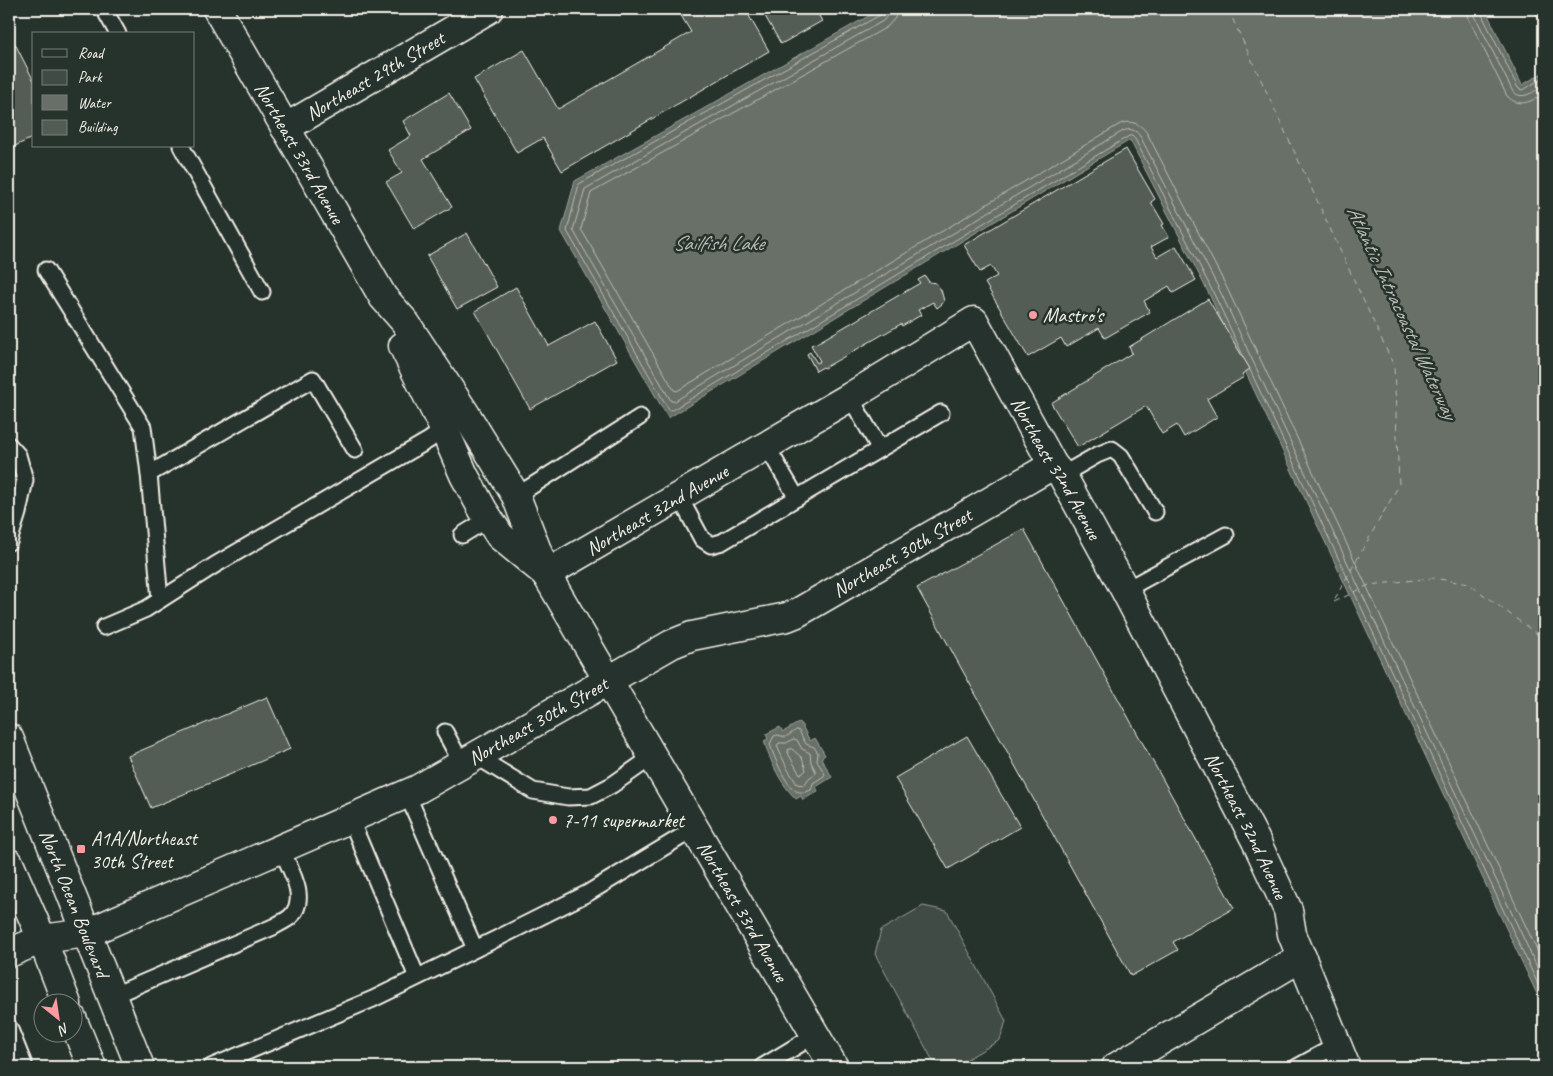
<svg xmlns="http://www.w3.org/2000/svg" width="1553" height="1076" viewBox="0 0 1553 1076" font-family="Caveat,sans-serif">
	<style>
		.green { fill: #414b45; stroke: #9a9e96 }
		.water { fill: #676f68; stroke: #9fa39b }
		.lines { fill: none; stroke-linecap: round; stroke-linejoin: round }
		.shore { stroke: #bcbdb5; stroke-width: 1 }
		.ferry { stroke: #bcbdb5; stroke-width: 1; stroke-dasharray: 6 5; stroke-linecap: butt }
		.building { fill: #525c55; stroke: #f4f1e8 }
		.service-casing { stroke: #f4f1e8; stroke-width: 19 }
		.minor-casing { stroke: #f4f1e8; stroke-width: 31 }
		.primary-casing { stroke: #f4f1e8; stroke-width: 31 }
		.service { stroke: #26332d; stroke-width: 15 }
		.minor { stroke: #26332d; stroke-width: 28 }
		.primary { stroke: #26332d; stroke-width: 28 }
		.poi-dot { fill: #ff9aa2; stroke: #26332d; stroke-width: 2 }
		.labels { text-anchor: middle; stroke-width: 5; stroke-linejoin: round; paint-order: stroke }
		.street-label { font-size: 20px; fill: #f4f1e8; stroke: #26332d }
		.poi-label { font-size: 20px; fill: #f4f1e8; stroke: #26332d; text-anchor: start }
		.water-label { font-size: 21px; font-style: italic; fill: #bcbdb5; stroke: #26332d }
	</style>
	<rect width="100%" height="100%" fill="#26332d"/>
	<filter id="ink" filterUnits="userSpaceOnUse"><feTurbulence type="fractalNoise" baseFrequency=".02" numOctaves="2"/><feDisplacementMap in="SourceGraphic" scale="10" xChannelSelector="R" yChannelSelector="G"/><feConvolveMatrix kernelMatrix="1 2 1 2 8 2 1 2 1" color-interpolation-filters="sRGB"/></filter>
	<g filter="url(#ink)">
		<polygon class="green" points="923,906 947,911 1006,1021 1000,1040 955,1066 933,1061 875,954 881,930"/>
		<g class="water">
			<polygon points="881,9 1485,9 1522,85 1544,72 1544,1009 1209,294 1130,140 668,418 561,231 575,181"/>
			<path d="M 800,722 L 810,741 L 815,738 L 825,755 L 821,758 L 832,777 L 816,787 L 818,791 L 803,800 L 801,796 L 796,799 C 780,783 771,763 764,741 L 768,739 L 766,734 L 780,727 L 783,732 Z"/>
		</g>
		<g class="lines">
			<g class="shore">
				<polyline points="883,9 882,13 880,15 579,184 567,231 669,410 672,410 1129,136 1132,136 1135,139 1213,292 1242,353"/>
				<path d="M 889,9 L 887,16 L 883,21 L 585,189 L 573,230 L 671,401 L 675,401 L 1123,131 C 1130,128 1136,130 1140,136 L 1219,289 L 1544,982"/>
				<path d="M 897,9 L 895,18 L 887,27 L 591,193 L 581,229 L 674,390 L 677,391 L 1120,124 C 1131,120 1140,123 1147,133 L 1226,286 L 1544,965"/>
				<path d="M 1467,9 L 1469,19 L 1507,96 C 1520,109 1531,101 1544,94"/>
				<path d="M 1474,9 L 1475,16 L 1513,92 C 1524,101 1534,91 1544,85"/>
				<polyline points="1480,9 1481,13 1518,88 1521,90 1525,89 1544,77"/>
				<polyline points="1250,370 1544,997"/>
				<path d="M 797,730 L 799,731 L 806,744 L 814,747 L 818,753 L 817,761 L 825,774 L 824,776 L 813,783 L 811,790 C 807,792 800,793 796,791 C 786,786 773,755 770,744 L 774,736 L 778,735 L 785,737 Z"/>
				<polygon points="794,739 797,740 802,749 810,753 811,762 816,772 815,774 809,778 804,785 797,784 787,768 777,746 779,743 786,743"/>
				<polygon points="792,749 802,758 806,770 802,774 799,773 788,753 788,750"/>
			</g>
			<g class="ferry">
				<polyline points="1228,9 1394,366 1399,485 1333,602"/>
				<polyline points="1334,602 1369,585 1433,578 1469,584 1537,634 1544,648"/>
			</g>
		</g>
		<g class="building">
			<polygon points="677,9 745,9 769,51 562,171 543,138 517,153 474,79 524,50 558,109 691,32"/>
			<polygon points="761,9 815,9 822,21 781,44"/>
			<polygon points="1533,9 1544,9 1544,27"/>
			<polygon points="9,32 34,81 34,137 9,149"/>
			<polygon points="449,93 471,130 423,159 452,207 414,229 386,182 402,173 388,150 411,136 403,121"/>
			<polygon points="1126,149 1155,199 1151,202 1164,224 1162,225 1169,237 1151,247 1157,257 1176,246 1196,280 1173,293 1169,286 1144,301 1150,312 1105,338 1099,328 1066,347 1061,338 1028,357 985,283 997,276 991,266 980,272 964,245"/>
			<polygon points="467,233 497,287 457,309 427,256"/>
			<polygon points="925,276 929,282 936,283 941,290 944,301 942,304 937,308 933,302 918,310 921,315 902,326 901,324 824,368 823,367 816,371 807,354 810,352 817,363 820,361 811,345 815,343 815,344 920,283 918,280"/>
			<polygon points="516,287 549,346 595,321 617,360 530,409 475,311"/>
			<polygon points="1208,299 1250,369 1242,374 1244,377 1207,399 1217,417 1184,437 1177,425 1162,434 1146,406 1078,447 1051,403 1132,353 1129,347"/>
			<polygon points="1024,529 1234,908 1173,942 1178,950 1131,976 917,588"/>
			<polygon points="267,697 290,749 151,808 128,756"/>
			<polygon points="967,736 1020,827 948,869 895,778"/>
		</g>
		<g class="lines">
			<defs>
				<g id="service">
					<polyline points="104,9 118,34"/>
					<polyline points="181,146 262,292"/>
					<polyline points="46,270 143,427 149,474"/>
					<polyline points="850,397 880,449"/>
					<polyline points="9,445 18,455 25,480 18,513 9,542"/>
					<polyline points="766,445 797,498"/>
					<polyline points="1062,475 1097,455 1112,449 1121,456 1155,512"/>
					<polyline points="516,496 640,417"/>
					<polyline points="679,496 702,539 711,545 722,542 941,413"/>
					<polyline points="462,535 488,519"/>
					<polyline points="1125,590 1226,535"/>
					<polyline points="160,600 149,474 313,379 355,450"/>
					<polyline points="104,627 146,609 215,565 429,440 448,426"/>
					<polyline points="445,732 462,764"/>
					<polyline points="476,756 533,791 568,797 591,796 612,785 652,757"/>
					<polyline points="407,794 475,949"/>
					<polyline points="350,818 417,977"/>
					<path d="M 112,996 L 273,927 C 278,924 285,921 290,917 C 310,899 289,868 281,848"/>
					<polyline points="9,1027 25,1067"/>
					<polyline points="211,1067 373,999 500,937 588,893 694,829"/>
					<polyline points="762,1067 815,1035"/>
					<polyline points="1297,1067 1337,1045"/>
				</g>
				<g id="minor">
					<path id="s1" d="M 217,9 L 383,297 L 405,322 L 465,413 L 516,496 L 546,574 L 834,1067"/>
					<path id="s2" d="M 285,128 L 489,9"/>
					<polyline points="403,346 444,429 464,475 483,510 500,536 545,573"/>
					<path id="s3" d="M 546,574 L 850,397 L 974,321 L 1053,465 L 1062,475 L 1125,590 L 1256,841 L 1288,910 L 1292,934 L 1346,1067"/>
					<path id="s4" d="M 9,953 L 42,939 L 87,933 L 418,789 L 672,644 L 692,636 L 787,617 L 797,613 L 1053,465"/>
					<polyline points="1116,1067 1302,957"/>
				</g>
				<g id="primary">
					<path id="s5" d="M 9,738 L 140,1067"/>
					<polyline points="9,863 42,939 67,1004"/>
					<polyline points="72,1018 92,1067"/>
				</g>
			</defs>
			<use href="#service" class="service-casing"/>
			<use href="#minor" class="minor-casing"/>
			<use href="#primary" class="primary-casing"/>
			<use href="#service" class="service"/>
			<use href="#minor" class="minor"/>
			<use href="#primary" class="primary"/>
		</g>
	</g>
	<g class="poi-dot">
		<circle cx="1033" cy="315" r="5"/>
		<circle cx="553" cy="820" r="5"/>
		<rect x="76" y="844" width="10" height="10" rx="2.5"/>
	</g>
	<g class="labels">
		<g class="street-label">
			<text dy="7" stroke="none"><textPath href="#s2" startOffset="104">Northeast 29th Street</textPath></text>
			<text dy="7" stroke="none"><textPath href="#s1" startOffset="166">Northeast 33rd Avenue</textPath></text>
			<text dy="7" stroke="none"><textPath href="#s3" startOffset="666">Northeast 32nd Avenue</textPath></text>
			<text dy="7" stroke="none"><textPath href="#s3" startOffset="128">Northeast 32nd Avenue</textPath></text>
			<text dy="7" stroke="none"><textPath href="#s4" startOffset="985">Northeast 30th Street</textPath></text>
			<text dy="7" stroke="none"><textPath href="#s4" startOffset="580">Northeast 30th Street</textPath></text>
			<text dy="7" stroke="none"><textPath href="#s3" startOffset="1071">Northeast 32nd Avenue</textPath></text>
			<text dy="7" stroke="none"><textPath href="#s5" startOffset="178">North Ocean Boulevard</textPath></text>
			<text dy="7" stroke="none"><textPath href="#s1" startOffset="1046">Northeast 33rd Avenue</textPath></text>
		</g>
		<g class="poi-label">
			<text x="1043" y="322">Mastro's</text>
			<text x="563" y="827">7-11 supermarket</text>
			<text x="91" y="845">A1A/Northeast<tspan x="91" dy="23">30th Street</tspan></text>
		</g>
		<g class="water-label">
			<text x="718" y="250">Sailfish Lake</text>
			<text transform="translate(1402 312) rotate(65)" y="7">Atlantic Intracoastal Waterway</text>
		</g>
	</g>
	<rect width="1553" height="1076" fill="none" stroke="#26332d" stroke-width="30"/>
	<rect x="15" y="15" width="1523" height="1046" fill="none" stroke="#f4f1e8" stroke-width="2" filter="url(#ink)"/>
	<rect x="32" y="32" width="162" height="115" fill="#26332d" stroke="#787f78"/>
	<rect x="42" y="49" width="25" height="8" fill="#26332d" stroke="#787f78"/>
	<text x="78" y="58" font-size="15" fill="#f4f1e8">Road</text>
	<rect x="42" y="70" width="25" height="15" fill="#414b45" stroke="#787f78"/>
	<text x="78" y="82" font-size="15" fill="#f4f1e8">Park</text>
	<rect x="42" y="95" width="25" height="15" fill="#676f68" stroke="#787f78"/>
	<text x="78" y="108" font-size="15" fill="#f4f1e8">Water</text>
	<rect x="42" y="120" width="25" height="15" fill="#525c55" stroke="#787f78"/>
	<text x="78" y="132" font-size="15" fill="#f4f1e8">Building</text>
	<g transform="translate(58 1018) rotate(150)"><circle r="24" fill="#26332d" stroke="#787f78"/>
	<path d="M0-4L9 19L0 12L-9 19Z" fill="#ff9aa2"/>
	<text y="-8" font-size="14" font-weight="bold" text-anchor="middle" fill="#f4f1e8">N</text>
	</g>
</svg>
